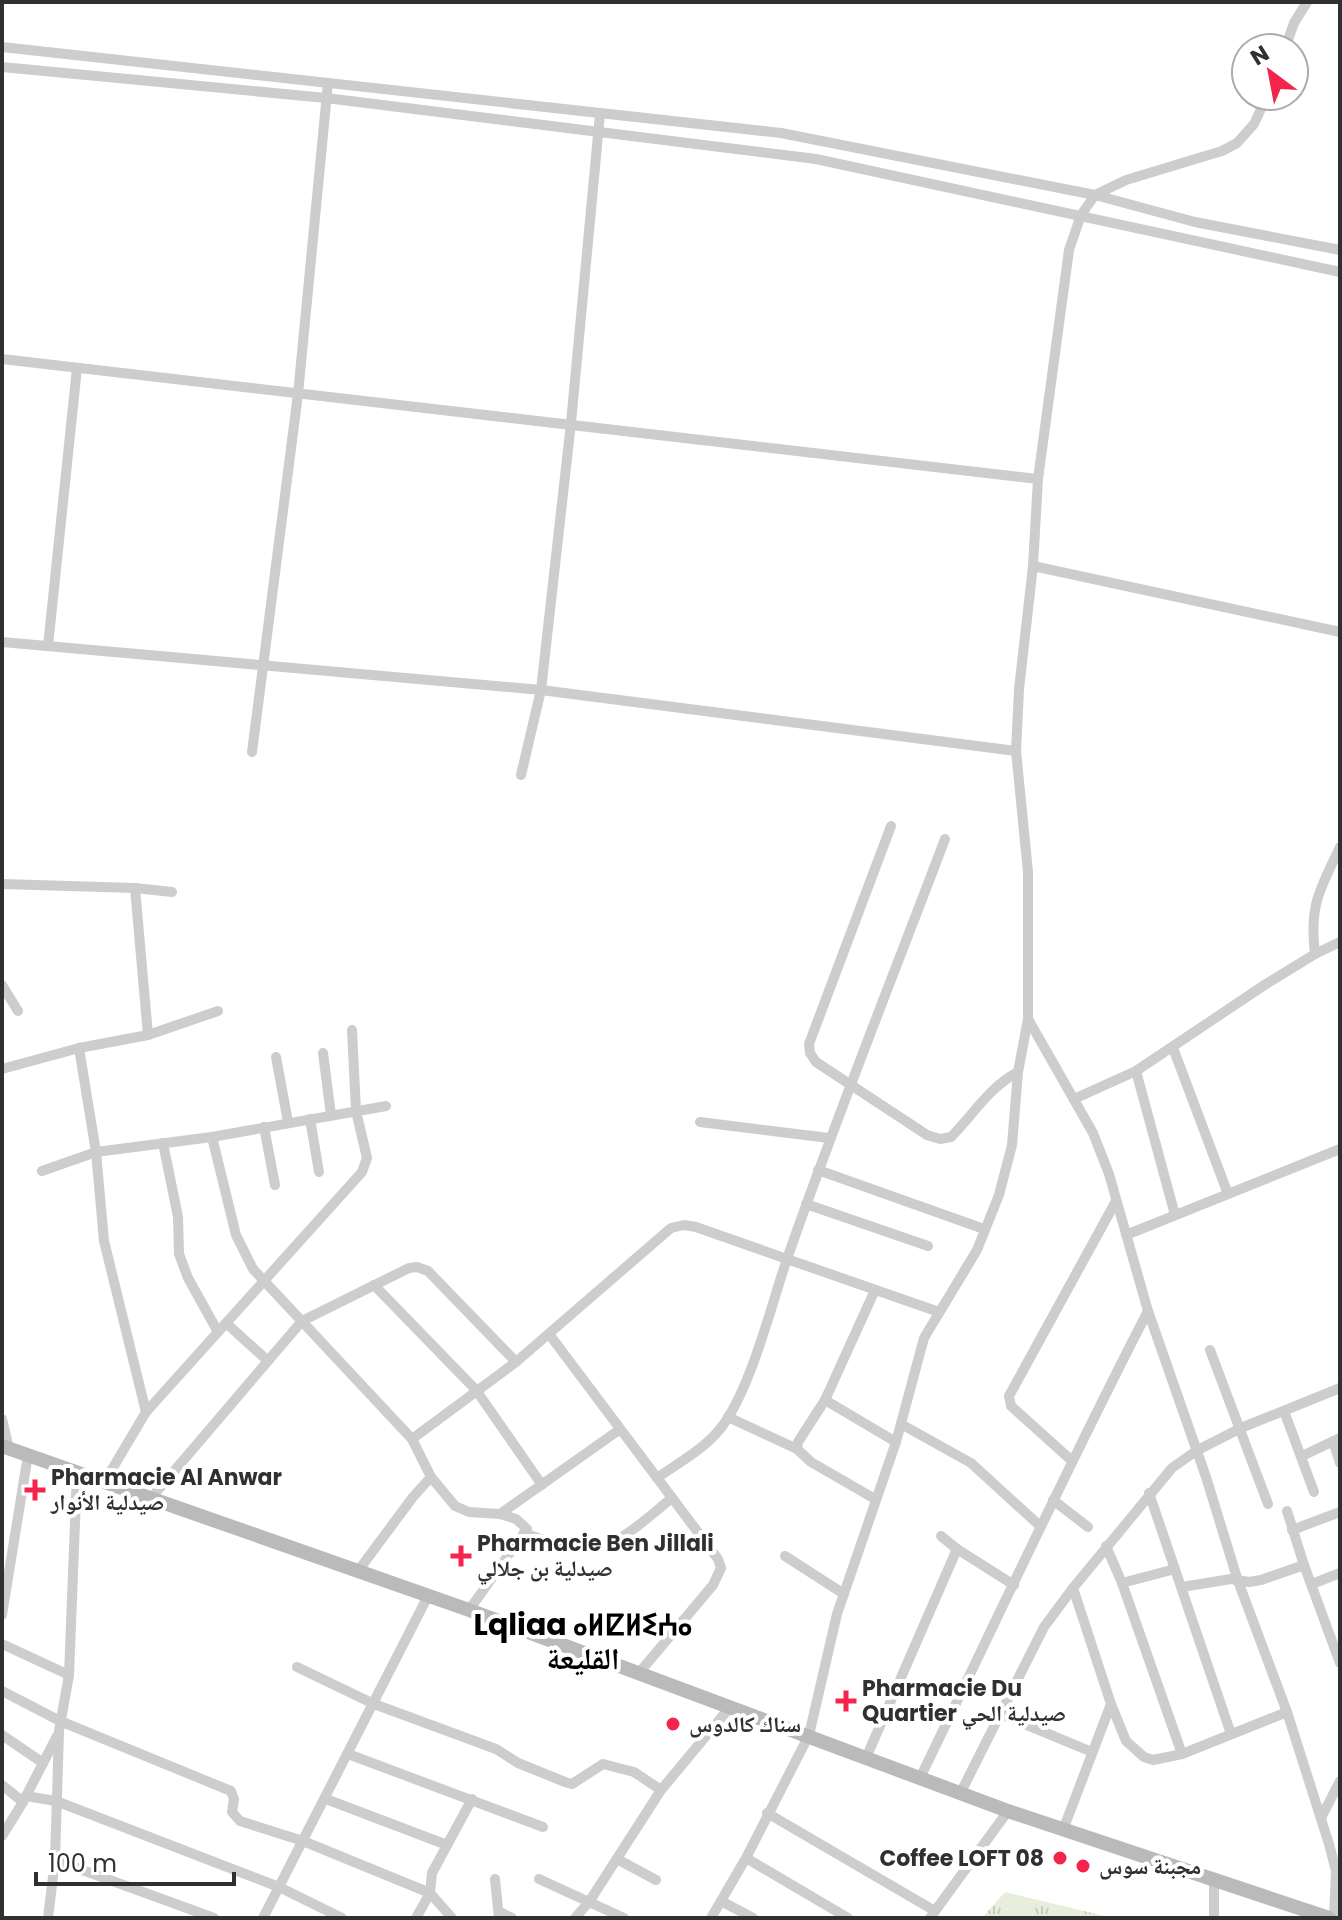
<svg xmlns="http://www.w3.org/2000/svg" width="1342" height="1920" viewBox="0 0 1342 1920" font-family="Poppins,'Noto Naskh Arabic','Noto Sans Tifinagh',sans-serif">
	<style>
		.grass { fill: url(#grass-tufts) }
		.lines { fill: none; stroke-linecap: round; stroke-linejoin: round }
		.street { stroke: #cdcdcd; stroke-width: 10 }
		.secondary { stroke: #bababa; stroke-width: 14 }
		.poi-dot { fill: #f3254a; stroke: #fff; stroke-width: 3 }
		.labels { text-anchor: middle; stroke-width: 8; stroke-linejoin: round; paint-order: stroke }
		.poi-label { font-size: 22px; font-weight: bold; fill: #303030; stroke: #fff; text-anchor: start }
		.district-label { font-size: 30px; font-weight: bold; fill: #000; stroke: #fff }
	</style>
	<defs>
		<pattern id="grass-tufts" width="24" height="20" patternUnits="userSpaceOnUse" patternTransform="scale(2)"><rect width="24" height="20" fill="#e7eedc"/><path d="M3 7l-1-3M5 7V3M7 7l1-3M15 17l-1-3M17 17v-4M19 17l1-3" fill="none" stroke="#c6ccbd"/></pattern>
	</defs>
	<rect width="100%" height="100%" fill="#fff"/>
	<polygon class="grass" points="1005,1892 1113,1918 982,1918"/>
	<g class="lines">
		<g class="street">
			<polyline points="2,47 781,133 1095,195 1195,222 1340,250"/>
			<polyline points="1285,48 1294,23 1307,2"/>
			<polyline points="2,67 326,98 816,159 1340,272"/>
			<polyline points="2,359 1038,479"/>
			<polyline points="1033,566 1340,632"/>
			<polyline points="2,642 541,690 1016,751"/>
			<polyline points="48,646 77,368"/>
			<polyline points="252,752 298,394 328,83"/>
			<polyline points="521,775 541,690 571,423 600,114"/>
			<path d="M 891,826 L 809,1044 L 810,1053 L 816,1062 L 927,1135 L 940,1139 L 951,1137 C 974,1114 988,1088 1018,1072"/>
			<polyline points="2,884 135,888 172,892"/>
			<polyline points="135,888 148,1035"/>
			<path d="M 1315,954 C 1309,904 1320,890 1340,847"/>
			<polyline points="2,985 18,1011"/>
			<polyline points="1028,1019 1093,1133 1109,1174 1148,1311 1206,1477 1238,1581 1287,1712 1329,1844 1336,1871 1334,1918"/>
			<polyline points="79,1048 148,1035 218,1011"/>
			<polyline points="1173,1048 1228,1194"/>
			<polyline points="323,1053 331,1115"/>
			<polyline points="276,1057 288,1122"/>
			<polyline points="2,1069 79,1048 96,1152 104,1241 146,1412"/>
			<polyline points="1136,1071 1175,1215"/>
			<polyline points="1074,1099 1136,1071 1266,984 1315,954 1340,942"/>
			<polyline points="310,1119 319,1172"/>
			<polyline points="700,1122 829,1138"/>
			<polyline points="264,1127 275,1185"/>
			<polyline points="212,1137 236,1235 253,1269 412,1439 431,1477 455,1506 469,1512 500,1514 516,1519 527,1529 469,1610"/>
			<polyline points="163,1143 178,1217 179,1254 188,1278 218,1332"/>
			<polyline points="818,1170 984,1229"/>
			<polyline points="42,1171 96,1152 212,1137 386,1106"/>
			<polyline points="806,1204 928,1246"/>
			<polyline points="1126,1235 1340,1149"/>
			<polyline points="374,1285 476,1390 542,1485"/>
			<polyline points="226,1323 268,1361"/>
			<polyline points="549,1334 718,1559 721,1568 713,1585 639,1673"/>
			<polyline points="1210,1350 1268,1504"/>
			<polyline points="825,1400 896,1442"/>
			<polyline points="1284,1411 1314,1492"/>
			<polyline points="728,1417 797,1449"/>
			<polyline points="2,1419 9,1449"/>
			<polyline points="901,1424 971,1463 1040,1526"/>
			<path d="M 412,1439 L 516,1362 L 671,1228 L 684,1225 L 696,1227 L 787,1259 C 836,1118 892,979 945,839"/>
			<polyline points="1333,1441 1340,1463"/>
			<polyline points="1302,1456 1340,1438"/>
			<polyline points="1071,1460 1011,1406 1009,1396 1116,1201"/>
			<path d="M 657,1478 C 678,1463 703,1450 720,1429 C 750,1392 771,1306 787,1259 L 939,1312"/>
			<polyline points="105,1481 146,1412 362,1172 367,1158 356,1111 352,1030"/>
			<polyline points="1149,1493 1231,1734"/>
			<polyline points="152,1497 302,1321 409,1268 417,1267 428,1271 516,1362"/>
			<polyline points="875,1499 811,1462 797,1449 798,1442 825,1400 875,1290"/>
			<polyline points="1053,1500 1088,1527"/>
			<polyline points="1287,1511 1304,1565 1340,1663"/>
			<polyline points="500,1514 619,1430"/>
			<polyline points="1292,1530 1340,1512"/>
			<path d="M 524,1533 C 542,1539 562,1548 580,1549 C 616,1551 645,1519 672,1498"/>
			<polyline points="941,1536 957,1549 1014,1585"/>
			<polyline points="1106,1546 1122,1583 1182,1754"/>
			<polyline points="785,1556 844,1594"/>
			<polyline points="358,1571 413,1497 431,1477"/>
			<polyline points="1122,1583 1175,1569"/>
			<polyline points="1312,1584 1340,1573"/>
			<polyline points="1182,1587 1231,1579 1249,1582 1261,1580 1304,1565"/>
			<polyline points="2,1615 28,1455"/>
			<polyline points="2,1644 69,1675"/>
			<polyline points="297,1667 374,1704 496,1749 518,1763 565,1782 572,1784 603,1764 634,1772 661,1790"/>
			<polyline points="2,1691 60,1721 231,1791 234,1799 232,1812 240,1821 303,1841 430,1893 452,1918"/>
			<polyline points="1287,1712 1182,1754 1153,1760 1144,1757 1126,1741 1111,1704 1073,1588 1172,1468 1196,1451 1241,1428 1340,1388"/>
			<polyline points="998,1713 1092,1752"/>
			<polyline points="2,1735 43,1763"/>
			<polyline points="348,1754 543,1827"/>
			<polyline points="866,1758 957,1549"/>
			<path d="M 920,1778 C 996,1622 1068,1465 1148,1311"/>
			<polyline points="2,1785 23,1802"/>
			<polyline points="961,1792 1044,1627 1073,1588"/>
			<polyline points="26,1796 56,1801 279,1887 342,1918"/>
			<polyline points="326,1799 447,1845"/>
			<polyline points="767,1813 935,1911 930,1918"/>
			<polyline points="1321,1818 1340,1781"/>
			<polyline points="1063,1830 1111,1704"/>
			<polyline points="2,1836 23,1802 57,1736"/>
			<polyline points="746,1858 848,1918"/>
			<polyline points="617,1859 656,1880"/>
			<polyline points="55,1860 214,1918"/>
			<polyline points="495,1879 499,1918"/>
			<polyline points="539,1879 624,1918"/>
			<polyline points="1214,1879 1214,1918"/>
			<polyline points="721,1901 753,1918"/>
			<polyline points="935,1911 1008,1811"/>
			<polyline points="500,1912 512,1918"/>
			<polyline points="48,1918 55,1860 59,1731 69,1675 77,1472"/>
			<polyline points="263,1918 428,1596"/>
			<polyline points="416,1918 430,1893 432,1873 472,1799"/>
			<polyline points="575,1918 589,1902 661,1790 731,1706"/>
			<polyline points="711,1918 746,1858 809,1735 837,1614 896,1442 924,1338 977,1250 999,1195 1012,1145 1018,1072 1028,1019 1028,872 1016,751 1019,689 1033,566 1038,479 1069,250 1081,215 1095,195 1126,180 1222,151 1237,143 1254,124 1267,96"/>
		</g>
		<polyline class="secondary" points="2,1446 469,1610 1008,1811 1329,1918"/>
	</g>
	<g class="poi-dot">
		<path d="M31 1478h8v8h8v8h-8v8h-8v-8h-8v-8h8z"/>
		<path d="M457 1544h8v8h8v8h-8v8h-8v-8h-8v-8h8z"/>
		<path d="M842 1689h8v8h8v8h-8v8h-8v-8h-8v-8h8z"/>
		<circle cx="673" cy="1724" r="8"/>
		<circle cx="1060" cy="1858" r="8"/>
		<circle cx="1083" cy="1866" r="8"/>
	</g>
	<g class="labels">
		<g class="poi-label">
			<text x="51" y="1485">Pharmacie Al Anwar<tspan x="51" dy="25">صيدلية الأنوار</tspan></text>
			<text x="477" y="1551">Pharmacie Ben Jillali<tspan x="477" dy="25">صيدلية بن جلالي</tspan></text>
			<text x="862" y="1696">Pharmacie Du<tspan x="862" dy="25">Quartier صيدلية الحي</tspan></text>
			<text x="689" y="1732">سناك كالدوس</text>
			<text x="1044" y="1866" text-anchor="end">Coffee LOFT 08</text>
			<text x="1099" y="1874">مجبنة سوس</text>
		</g>
		<g class="district-label">
			<text x="583" y="1635">Lqliaa ⴰⵍⵇⵍⵉⵄⴰ<tspan x="583" dy="34">القليعة</tspan></text>
		</g>
	</g>
	<rect width="1342" height="1920" fill="none" stroke="#303030" stroke-width="8"/>
	<g transform="translate(1270 72) rotate(328)"><circle r="38" fill="#ffffff" stroke="#acacac" stroke-width="2"/>
	<path d="M0-6L14 30L0 20L-14 30Z" fill="#f3254a"/>
	<text y="-12" font-size="22" font-weight="bold" text-anchor="middle" fill="#303030">N</text>
	</g>
	<path d="M36 1872v12h198v-12" fill="none" stroke="#303030" stroke-width="4"/>
	<text x="48" y="1872" font-size="24" fill="#303030" stroke="#ffffff" stroke-width="6" paint-order="stroke">100 m</text>
</svg>
